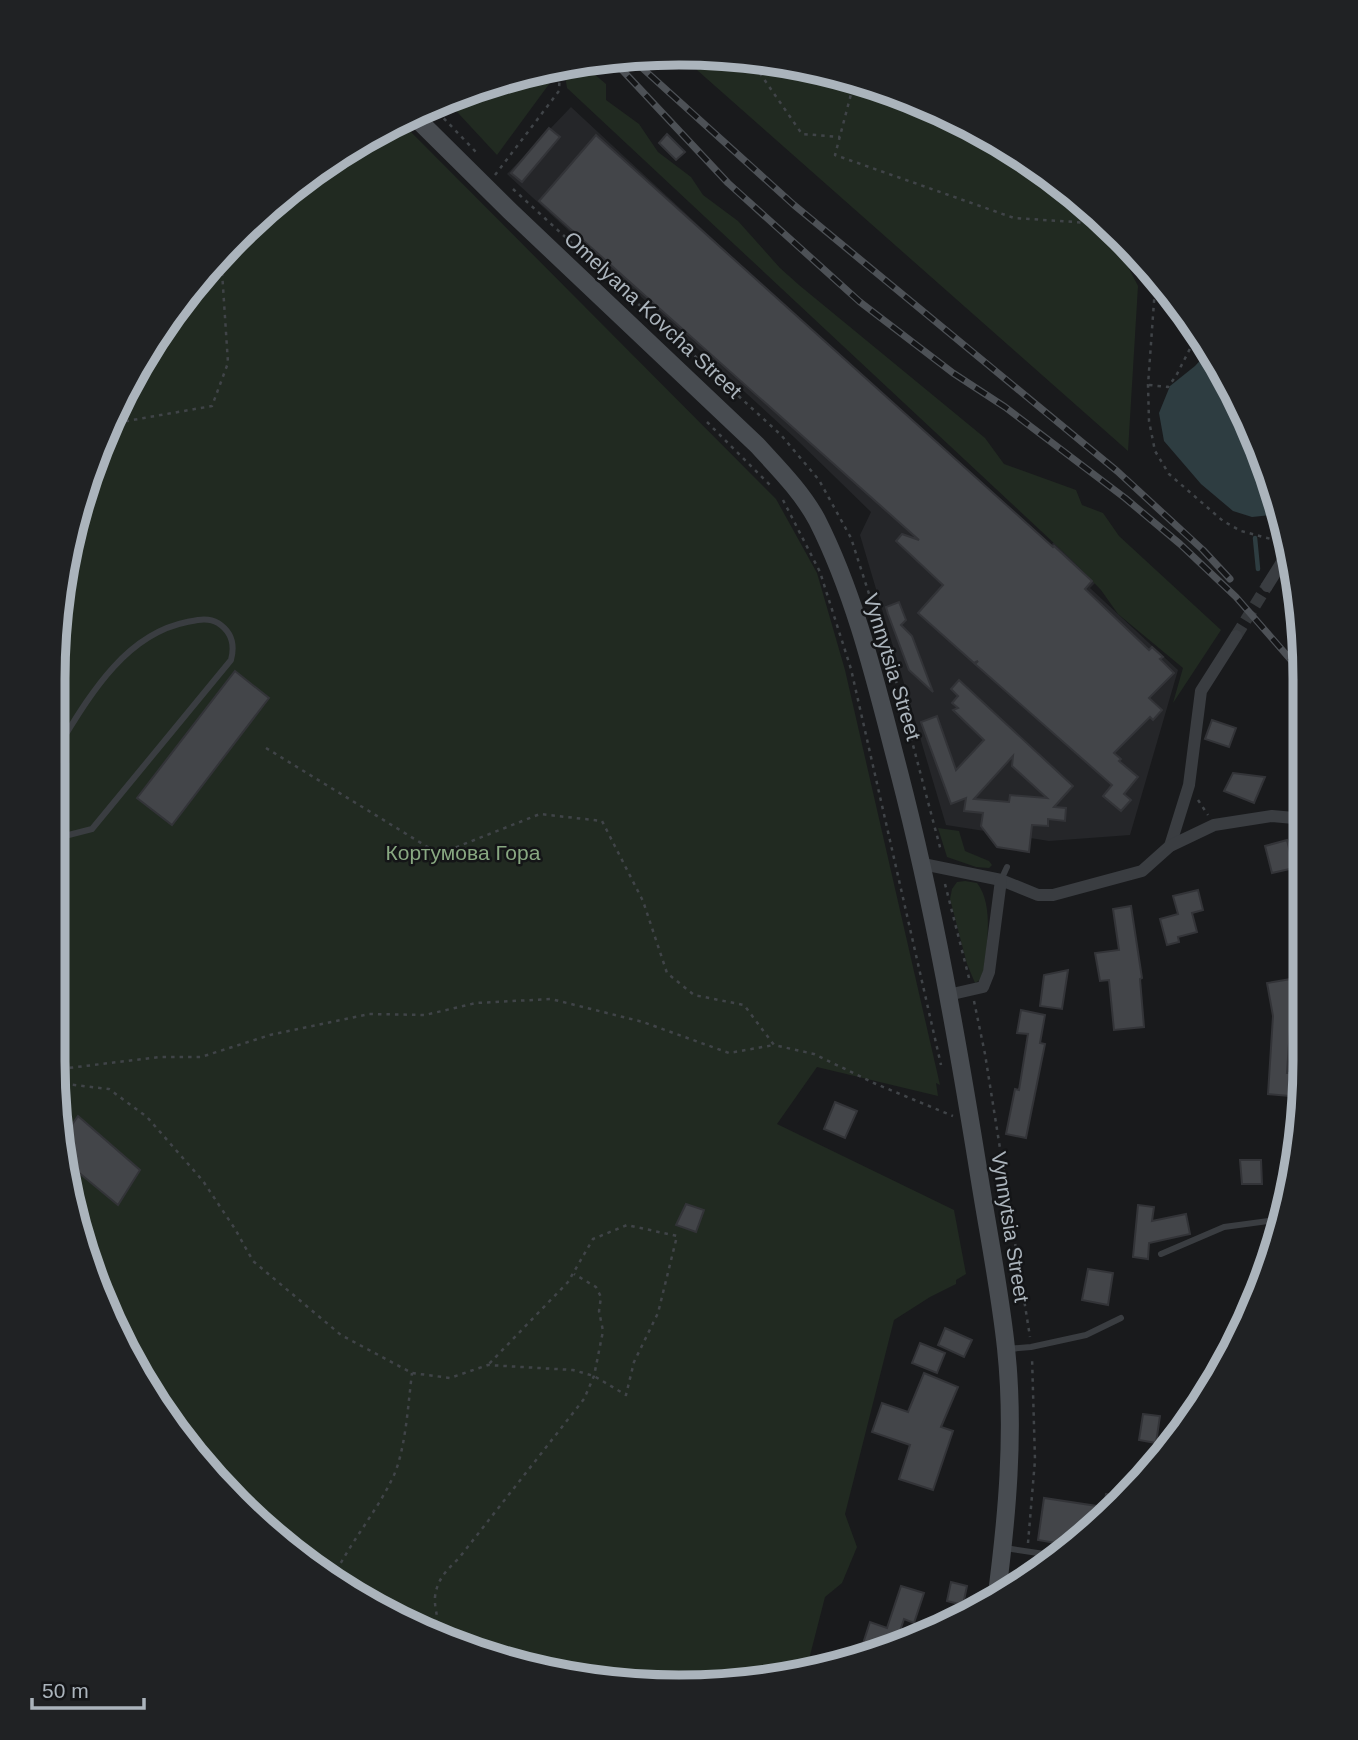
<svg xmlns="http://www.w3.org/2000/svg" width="1358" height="1740" viewBox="0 0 1358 1740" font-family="Helvetica,sans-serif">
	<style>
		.built { fill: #252629 }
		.green { fill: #212a21 }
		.water { fill: #2e3d41 }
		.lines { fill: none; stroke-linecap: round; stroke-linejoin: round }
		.stream { stroke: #2e3d41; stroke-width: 4.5 }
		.building { fill: #434549; stroke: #333438; stroke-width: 2; fill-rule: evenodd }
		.minor-tunnel { stroke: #36393c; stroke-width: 12; stroke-dasharray: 12 6; stroke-linecap: butt }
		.path { stroke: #404448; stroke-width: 2.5; stroke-dasharray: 3.5 5; stroke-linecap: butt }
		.service { stroke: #3a3d41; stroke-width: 6 }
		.minor { stroke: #3a3d41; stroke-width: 12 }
		.secondary { stroke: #484c51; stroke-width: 18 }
		.rail-casing { stroke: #4d5156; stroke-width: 7 }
		.rail { stroke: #141517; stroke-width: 4.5; stroke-dasharray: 13; stroke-linecap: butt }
		.labels { text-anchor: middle; stroke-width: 5; stroke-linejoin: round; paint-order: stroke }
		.street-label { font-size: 21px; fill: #abb4bc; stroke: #141517 }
		.park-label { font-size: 21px; fill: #88a881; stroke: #141517 }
		.rim { fill: none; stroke: #abb4bc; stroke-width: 9 }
	</style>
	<rect width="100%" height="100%" fill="#191a1c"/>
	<polygon class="built" points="571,107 1047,549 1055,541 1097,581 1090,588 1178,670 1130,835 1049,841 946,825 860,535 871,512 795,438 507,174"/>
	<g class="green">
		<polygon points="720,54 841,74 956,117 1060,182 1106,224 1138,286 1128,451 680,55"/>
		<polygon points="580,62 606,84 606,100 639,124 658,152 691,177 703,195 738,221 780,268 799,285 985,438 1004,464 1076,490 1082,505 1103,513 1119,536 1221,630 1173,703 1183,668 1118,614 1101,590 1071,559 567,88 564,70"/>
		<polygon points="549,69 555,76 497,155 446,100 477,86"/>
		<polygon points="400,121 776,499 817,573 845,670 940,1085 936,1083 938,1096 817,1067 777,1124 954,1210 966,1274 956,1280 956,1284 930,1297 894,1320 845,1514 857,1547 842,1583 825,1597 806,1671 679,1687 517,1666 366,1604 236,1504 137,1375 74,1224 53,1061 54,638 86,478 182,297 266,208 365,137"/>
		<polygon points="938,828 959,831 965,851 989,861 992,865 989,868 976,867 947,857"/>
		<path d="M 965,881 L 977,883 C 995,906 986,949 983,978 L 975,983 L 967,964 L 950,899 L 952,889 L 957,882 Z"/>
	</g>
	<polygon class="water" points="1210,350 1221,365 1272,478 1277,499 1271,515 1252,517 1233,511 1201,484 1164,441 1159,413 1170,386 1195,366"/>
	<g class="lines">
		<polyline class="stream" points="1255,538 1258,569"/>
	</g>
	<g class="building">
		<polygon points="549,128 560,137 522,182 511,173"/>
		<polygon points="667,134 685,152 676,160 659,143"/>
		<polygon points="596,135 1053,547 1054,546 1092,581 1085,589 1149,650 1152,647 1163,657 1160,659 1174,673 1149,698 1162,710 1153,720 1150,717 1114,753 1121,759 1119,761 1138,777 1124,794 1131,800 1121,811 1103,796 1112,785 975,664 978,661 974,663 918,613 943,585 896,541 902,534 919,540 539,201"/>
		<polygon points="899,602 906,620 901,625 912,636 933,692 909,670 888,614 886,607"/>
		<polygon points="235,671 269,698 172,825 137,798"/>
		<path d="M 959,680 L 1073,786 L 1054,807 L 1066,808 L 1065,821 L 1048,819 L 1048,826 L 1032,825 L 1029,852 L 997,847 L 981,826 L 983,813 L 964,811 L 966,798 L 951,804 L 921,722 L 937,716 L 956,770 L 984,740 L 953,710 L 958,708 L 952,703 L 958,696 L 951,689 ZM 1013,756 L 1012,766 L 1047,798 L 1010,795 L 1009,802 L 974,799 Z"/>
		<polygon points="1212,720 1236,728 1229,747 1205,739"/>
		<polygon points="1233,773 1265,777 1254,803 1224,791"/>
		<polygon points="1287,840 1294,868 1272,873 1265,846"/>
		<polygon points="1198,890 1203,910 1192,913 1197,932 1178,937 1179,942 1167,945 1160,919 1178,914 1173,896"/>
		<polygon points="1131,906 1142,978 1140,979 1144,1027 1114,1030 1109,980 1100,981 1095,953 1119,950 1113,909"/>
		<polygon points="1068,970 1062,1009 1040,1006 1044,975"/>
		<polygon points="1291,979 1294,1000 1292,1000 1287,1073 1290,1073 1289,1096 1268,1094 1273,1016 1267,983"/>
		<polygon points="1021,1010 1045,1015 1040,1043 1045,1044 1026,1138 1006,1134 1015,1089 1019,1090 1028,1034 1017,1033"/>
		<polygon points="835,1102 857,1111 845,1138 824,1129"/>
		<polygon points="78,1116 140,1170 118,1205 66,1162 63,1138"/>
		<polygon points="1240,1160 1261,1160 1262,1184 1242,1184"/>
		<polygon points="686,1204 704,1210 696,1232 676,1225"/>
		<polygon points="1138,1205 1154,1207 1152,1221 1186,1214 1190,1234 1149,1243 1148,1259 1133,1257"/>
		<polygon points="1088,1269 1113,1273 1108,1305 1082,1300"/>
		<polygon points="945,1328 972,1340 964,1357 938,1345"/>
		<polygon points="920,1343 945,1353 937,1373 912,1363"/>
		<polygon points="924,1373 958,1387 941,1427 953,1431 933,1490 899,1479 910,1445 872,1432 882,1403 908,1412"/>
		<polygon points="1143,1414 1160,1416 1156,1443 1139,1440"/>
		<polygon points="1106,1494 1124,1496 1092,1532 1073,1546 1038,1540 1044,1498 1104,1507"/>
		<polygon points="951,1582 967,1586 963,1605 947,1601"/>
		<polygon points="901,1586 924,1593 914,1623 904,1619 896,1643 858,1659 870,1622 887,1628"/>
	</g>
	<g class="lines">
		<polyline class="minor-tunnel" points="1236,636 1267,586"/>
		<g class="path">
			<polyline points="750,59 802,134 840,137"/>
			<polyline points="855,79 835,155 1014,218 1105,224"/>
			<polyline points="432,106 476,152"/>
			<polyline points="495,175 559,91 560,67"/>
			<polyline points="513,189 781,435 819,480 851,538 891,662 941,851"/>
			<polyline points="1156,274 1148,385 1149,421 1155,451 1169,474 1223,521 1241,531 1282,542"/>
			<polyline points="1149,385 1168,387 1176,376 1198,333"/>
			<polyline points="119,415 127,421 212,406 228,363 221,256"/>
			<polyline points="707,422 772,487"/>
			<polyline points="783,500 820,572 851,669 941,1065"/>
			<polyline points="266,748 439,854 540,814 602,821 643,901 667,973 694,995 744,1005 774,1045 814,1054 876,1084 953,1116"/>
			<polyline points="1198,800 1208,815"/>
			<polyline points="945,884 969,978"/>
			<polyline points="974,1001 985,1054 1030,1337"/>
			<polyline points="54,1073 60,1069 160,1057 201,1057 270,1035 369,1014 425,1015 476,1003 551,999 643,1022 729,1053 774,1045"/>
			<polyline points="56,1086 66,1084 109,1089 147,1117 203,1181 235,1229 253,1261 341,1335 412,1373 450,1378 488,1365 573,1370 594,1376 626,1395 634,1362 658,1313 677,1236 627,1225 593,1239 568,1282 488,1365"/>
			<polyline points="1028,1543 1035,1460 1032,1357"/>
			<path d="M 333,1578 C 350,1542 377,1512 394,1475 C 406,1447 408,1404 412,1373"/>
			<polyline points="1024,1581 1026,1563"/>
			<path d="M 432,1631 C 441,1614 434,1613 435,1597 C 437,1579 447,1570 459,1558 L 584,1399 L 594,1376 L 603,1331 L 599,1311 L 601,1297 L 596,1287 L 574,1274"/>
		</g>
		<g class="service">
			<path d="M 53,839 L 92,829 L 231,660 C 235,645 232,632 218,623 C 208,617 197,620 187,622 C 121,635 85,704 53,755"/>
			<polyline points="1001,880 1007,867"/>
			<polyline points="1304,996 1305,996"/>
			<polyline points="1161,1254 1224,1227 1283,1219"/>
			<polyline points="1008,1349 1031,1347 1086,1335 1121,1318"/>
			<polyline points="1005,1548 1058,1556"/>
		</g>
		<g class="minor">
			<polyline points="1267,586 1287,554"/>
			<polyline points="1170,846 1189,785 1201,691 1236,636"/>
			<polyline points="923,864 1001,880 1038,895 1053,895 1142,871 1170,846 1214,825 1272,816 1305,819"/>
			<polyline points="948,995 983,987 989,972 1001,880"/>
		</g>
		<path class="secondary" d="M 413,115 L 510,211 L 757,445 C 778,468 802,492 817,520 C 857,599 877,688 899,772 C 934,907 958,1044 980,1181 C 989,1237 1000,1292 1006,1348 C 1015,1432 1007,1518 996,1601"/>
		<defs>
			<g id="rail">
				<polyline points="610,57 728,183 860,302 953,373 1005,407 1125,498 1180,544 1236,597 1304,675"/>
				<polyline points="630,57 794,205 1117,471 1203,550 1230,579"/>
			</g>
		</defs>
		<use href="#rail" class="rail-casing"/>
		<use href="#rail" class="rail"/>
	</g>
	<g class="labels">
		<g class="street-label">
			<text transform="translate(653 315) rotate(43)" y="7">Omelyana Kovcha Street</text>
			<text transform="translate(892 667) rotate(73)" y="7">Vynnytsia Street</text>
			<text transform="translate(1010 1227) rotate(81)" y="7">Vynnytsia Street</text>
		</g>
		<g class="park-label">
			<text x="463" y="860">Кортумова Гора</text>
		</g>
	</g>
	<path d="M0 0H1358V1740H0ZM679 65H679A614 614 0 0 1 1293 679V1061A614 614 0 0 1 679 1675H679A614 614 0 0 1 65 1061V679A614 614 0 0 1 679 65Z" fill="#202224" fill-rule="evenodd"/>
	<path class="rim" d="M679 65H679A614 614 0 0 1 1293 679V1061A614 614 0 0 1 679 1675H679A614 614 0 0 1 65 1061V679A614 614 0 0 1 679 65Z"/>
	<path d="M32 1698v10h112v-10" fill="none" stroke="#abb4bc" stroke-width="3.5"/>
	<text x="42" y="1698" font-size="21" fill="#abb4bc" stroke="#141517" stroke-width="5" paint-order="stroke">50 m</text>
</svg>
